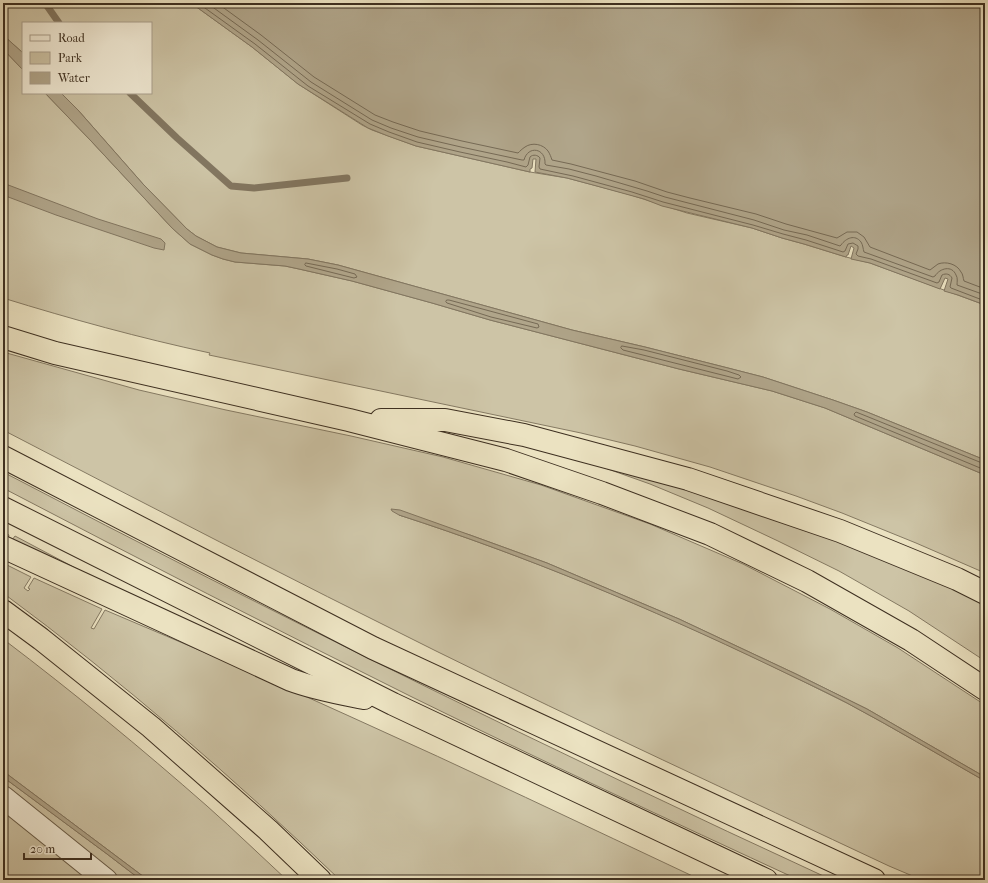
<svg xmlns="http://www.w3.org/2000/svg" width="988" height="883" viewBox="0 0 988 883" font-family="'IM FELL French Canon',serif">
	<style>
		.green { fill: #cdc4a6; stroke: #857a63 }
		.water { fill: #b0a58a; stroke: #827660 }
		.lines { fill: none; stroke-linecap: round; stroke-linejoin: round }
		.shore { stroke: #766a55; stroke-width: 1 }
		.stream { stroke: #827660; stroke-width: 7 }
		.minor-casing { stroke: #685c48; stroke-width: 24 }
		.motorway-casing { stroke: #3d2f20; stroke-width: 24 }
		.minor { stroke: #f2ecd7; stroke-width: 22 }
		.motorway { stroke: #ebe2c1; stroke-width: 22 }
	</style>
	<rect width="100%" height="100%" fill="#ebe2c1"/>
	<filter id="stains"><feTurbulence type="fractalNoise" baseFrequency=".005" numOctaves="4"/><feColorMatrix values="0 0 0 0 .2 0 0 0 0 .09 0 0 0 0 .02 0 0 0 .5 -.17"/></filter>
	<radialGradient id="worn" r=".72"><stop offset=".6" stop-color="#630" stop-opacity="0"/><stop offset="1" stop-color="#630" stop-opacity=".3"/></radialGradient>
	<g class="green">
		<polygon points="3,3 191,3 252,47 298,84 362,125 372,130 416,146 530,172 567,178 631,195 687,213 752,228 782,238 804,244 846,257 870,263 985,305 985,460 867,412 833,400 763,377 728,368 645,347 572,330 338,265 308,259 241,253 217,247 196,236 187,229 143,184 78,110 61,93 151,93 151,23 23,23 23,53 3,35"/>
		<path d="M 3,49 L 23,70 L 23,93 L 45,93 L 92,142 L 172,228 L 190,244 L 212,255 L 223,259 L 235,262 L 285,266 L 299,269 L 352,281 L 432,303 L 490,320 L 679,369 L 772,391 L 825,408 L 985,475 L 985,573 L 916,543 L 842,513 L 796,496 L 710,467 L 635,446 L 581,433 L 209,355 L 210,353 C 140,338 71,319 3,298 Z"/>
		<path d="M 3,352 L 139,390 L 226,410 L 351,436 L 443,457 L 541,485 L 650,524 L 743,564 L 830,609 L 898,648 L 985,705 L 985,777 L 867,709 L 796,674 L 679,619 L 547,563 L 470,535 L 399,515 C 529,557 656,610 780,670 C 802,681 825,692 847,703 C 894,728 939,755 985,781 L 985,880 L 922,880 L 889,866 C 738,795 586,725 436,651 C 291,579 147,505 3,430 Z"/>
		<polygon points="577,458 778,514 985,601 985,655 982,659 909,611 839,571 778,541 708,508 650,484"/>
		<path d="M 3,472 C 276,615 552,751 832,880 L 799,880 C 669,820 540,760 412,697 C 275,629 139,559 3,488 Z"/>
		<polygon points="3,532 9,535 8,538 12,540 15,536 81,571 3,538"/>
		<path d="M 3,563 L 31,577 L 24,588 L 28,591 L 30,589 L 28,588 L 34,578 L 102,609 L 91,628 L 94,629 L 105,610 C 187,645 269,679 349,716 C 467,769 584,825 701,880 L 340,880 C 234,778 122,681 3,593 Z"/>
		<path d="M 3,639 C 73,692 141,748 207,806 C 234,830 260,855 287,880 L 148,880 L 3,771 Z"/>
		<polygon points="3,777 107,854 141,880 115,880 3,794"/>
		<polygon points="3,808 98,880 3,880"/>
	</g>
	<g class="water">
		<polygon points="191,3 985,3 985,305 958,295 944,291 948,279 945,278 940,289 870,263 851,259 854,248 851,246 848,255 847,255 846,257 804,244 782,238 752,228 662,206 644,199 593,185 567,178 535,172 536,159 533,159 532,168 530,169 530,172 416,146 388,136 368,128 298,84 252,47"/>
		<polygon points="3,35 23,53 23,70 3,49"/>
		<polygon points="45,93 61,93 78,110 143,184 187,229 196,236 217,247 241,253 308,259 338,265 572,330 645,347 728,368 763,377 833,400 867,412 985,460 985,475 825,408 772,391 679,369 490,320 432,303 352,281 299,269 285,266 235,262 223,259 212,255 190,244 172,228 92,142"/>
		<polygon points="3,183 98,219 161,239 165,243 164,250 154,248 56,215 3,195"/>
		<path d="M 391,509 L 400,510 L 470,535 L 547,563 L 679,619 L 796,674 L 867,709 L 985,777 L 985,781 C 939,755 894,728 847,703 C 822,690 796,678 771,666 C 650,608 526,556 399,515 L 392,511 Z"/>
		<polygon points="3,771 148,880 141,880 107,854 3,777"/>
	</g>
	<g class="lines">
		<g class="shore">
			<path d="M 198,3 L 255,44 L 308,86 L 370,124 L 389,132 L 417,142 L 460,152 L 507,162 L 526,167 L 528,165 L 530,157 C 533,154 538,155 540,158 L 539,167 L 540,169 L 573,176 L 632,192 L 663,202 L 753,225 L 783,234 L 806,240 L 843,252 L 845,251 L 848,244 L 853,243 L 858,246 L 858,249 L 856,254 L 858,256 L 871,259 L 937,283 L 939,282 L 942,275 C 946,273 950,274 952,278 L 950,287 L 951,288 L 985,301"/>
			<path d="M 207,3 L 258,40 L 311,82 L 372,120 L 391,128 L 418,137 L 461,147 L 522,160 L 524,160 C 528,145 546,148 545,164 L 546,165 L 569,169 L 596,176 L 647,191 L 665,197 L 754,220 L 784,230 L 807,235 L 840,246 L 841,245 C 846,238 855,234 861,242 C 863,245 863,249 864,252 L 933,277 L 935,276 C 940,268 952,265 956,275 C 958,278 957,282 957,285 L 985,295"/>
			<path d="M 217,3 L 261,35 L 314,77 L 375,115 L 393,122 L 420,131 L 462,141 L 518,153 C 520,151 522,149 525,147 C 532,142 543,144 548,151 C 550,154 551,157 552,160 L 571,164 L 635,181 L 667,192 L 690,198 L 756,214 L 786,224 L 837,238 L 847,232 L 857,232 L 864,237 L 870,247 L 930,270 C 933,268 935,266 938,264 C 946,261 957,264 961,272 C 963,274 963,278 964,281 L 985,289"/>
			<polygon points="306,263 337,269 355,274 357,277 354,278 306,266 305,265"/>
			<polygon points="447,300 449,300 538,324 539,327 537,328 491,317 447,303 446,302"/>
			<polygon points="622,346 644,350 727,371 739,375 741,377 738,379 623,350 621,348"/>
			<polyline points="985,463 982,463 866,416 856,412 854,414 855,416 985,470"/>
		</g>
		<g class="stream">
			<polyline points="45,3 59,23"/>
			<polyline points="130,93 177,138 231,186 254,188 347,178"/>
		</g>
		<defs>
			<polyline id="minor" points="3,797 106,880"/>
			<g id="motorway">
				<polyline points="3,337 55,353 349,420 506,460 602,493 710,534 807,581 911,640 985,689"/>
				<polyline points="381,420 445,420 524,435 688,479 840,531 957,579 985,593"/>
				<polyline points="3,457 373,648 874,880"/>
				<polyline points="3,508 393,704 766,880"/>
				<path d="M 3,547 L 291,680 C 315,689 339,693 364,698"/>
				<polyline points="3,611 41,639 151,727 268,830 320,880"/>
			</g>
		</defs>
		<use href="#minor" class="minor-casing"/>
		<use href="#motorway" class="motorway-casing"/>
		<use href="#minor" class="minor"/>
		<use href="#motorway" class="motorway"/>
	</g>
	<rect width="988" height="883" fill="none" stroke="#ebe2c1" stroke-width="16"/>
	<rect x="4" y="4" width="980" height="875" fill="none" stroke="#3d2f20" stroke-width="2"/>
	<rect x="8" y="8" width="972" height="867" fill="none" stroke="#3d2f20"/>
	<rect x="22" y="22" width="130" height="72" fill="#f2ecd7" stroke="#aaa08e"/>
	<rect x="30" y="35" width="20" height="6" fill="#f2ecd7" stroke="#aaa08e"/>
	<text x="58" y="42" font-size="12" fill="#3d2f20">Road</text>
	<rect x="30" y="52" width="20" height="12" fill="#cdc4a6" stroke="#aaa08e"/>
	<text x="58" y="62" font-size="12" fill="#3d2f20">Park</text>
	<rect x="30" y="72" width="20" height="12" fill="#b0a58a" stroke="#aaa08e"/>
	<text x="58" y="82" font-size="12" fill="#3d2f20">Water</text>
	<path d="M24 853v6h67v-6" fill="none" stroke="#3d2f20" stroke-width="2"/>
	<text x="30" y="853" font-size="12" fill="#3d2f20" stroke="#f2ecd7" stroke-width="3" paint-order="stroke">20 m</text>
	<rect width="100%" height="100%" filter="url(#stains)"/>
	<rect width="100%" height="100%" fill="url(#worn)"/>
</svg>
